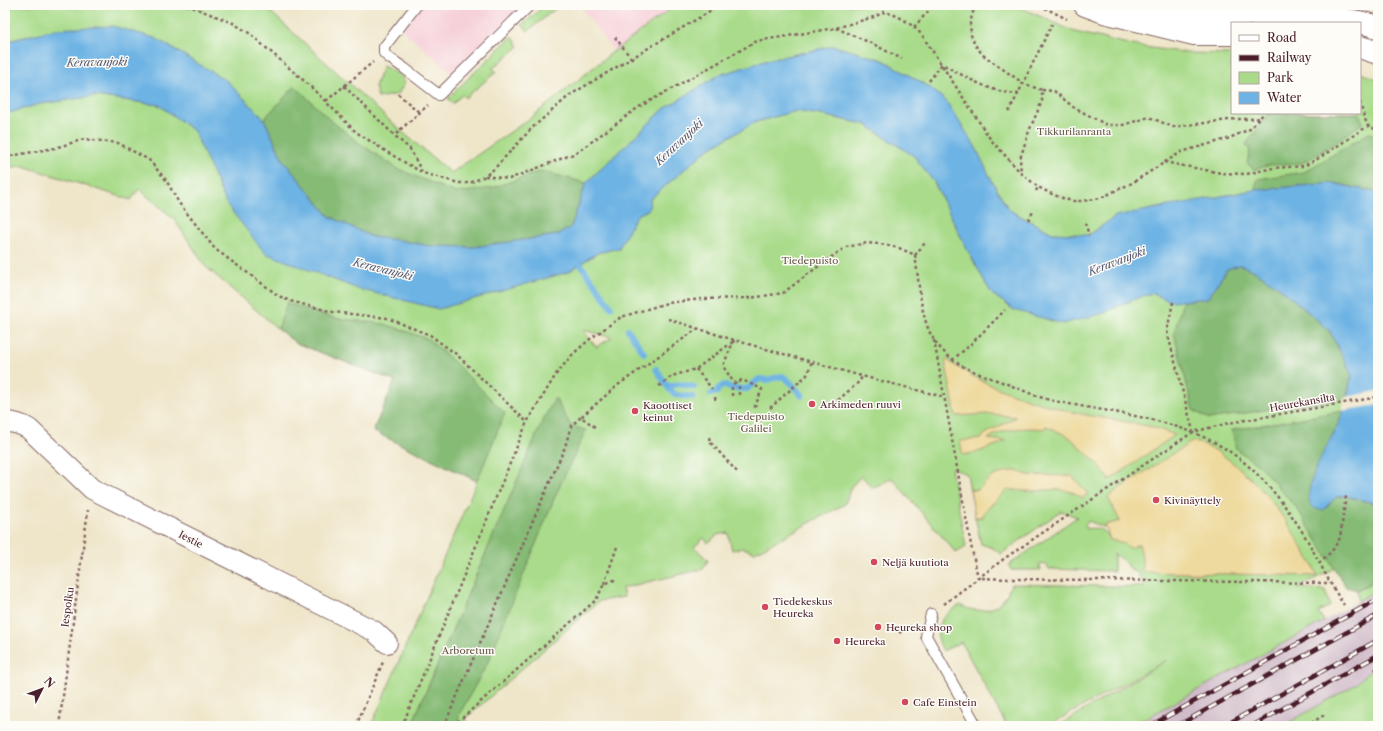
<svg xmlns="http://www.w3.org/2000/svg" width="1383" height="731" viewBox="0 0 1383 731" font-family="'Libre Caslon Text',serif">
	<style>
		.built { fill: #f6cfd8 }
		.industrial { fill: #d1bdca }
		.green { fill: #a9db8a; stroke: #7a7d5a; fill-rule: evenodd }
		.forest { fill: #86bb76; stroke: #686d50 }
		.sand { fill: #eeda9e; stroke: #9c7c64 }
		.water { fill: #6db3e4; stroke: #5c6988 }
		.pier { fill: #efe6ca }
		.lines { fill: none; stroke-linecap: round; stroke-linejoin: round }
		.stream { stroke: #6db3e4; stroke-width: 6 }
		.lane-casing { stroke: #846563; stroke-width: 12 }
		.street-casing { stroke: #846563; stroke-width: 22 }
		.primary-casing { stroke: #846563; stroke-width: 24 }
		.path { stroke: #846563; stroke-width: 2.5; stroke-dasharray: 3 3; stroke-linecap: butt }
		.lane { stroke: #fff; stroke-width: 10 }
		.street { stroke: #fff; stroke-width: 20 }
		.primary { stroke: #fff; stroke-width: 22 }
		.rail-casing { stroke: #4a1f2b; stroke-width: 4.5 }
		.rail { stroke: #fdfcf7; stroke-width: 3; stroke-dasharray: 9; stroke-linecap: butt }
		.poi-dot { fill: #d1495b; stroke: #fdfcf7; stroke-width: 1.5 }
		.labels { text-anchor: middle; stroke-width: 3; stroke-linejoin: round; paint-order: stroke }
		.park-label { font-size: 10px; fill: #665748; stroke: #fdfcf7 }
		.street-label { font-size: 10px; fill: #4a1f2b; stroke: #fdfcf7 }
		.poi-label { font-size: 10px; fill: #4a1f2b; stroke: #fdfcf7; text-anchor: start }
		.water-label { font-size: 11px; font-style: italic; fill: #585a75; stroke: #fdfcf7 }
	</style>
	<rect width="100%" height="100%" fill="#fdfcf7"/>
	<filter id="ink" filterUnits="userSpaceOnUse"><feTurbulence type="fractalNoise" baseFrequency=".025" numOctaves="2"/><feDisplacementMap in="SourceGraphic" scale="8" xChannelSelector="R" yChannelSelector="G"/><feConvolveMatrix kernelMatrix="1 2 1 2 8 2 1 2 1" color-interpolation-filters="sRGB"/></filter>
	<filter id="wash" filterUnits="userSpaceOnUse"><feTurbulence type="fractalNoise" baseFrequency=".012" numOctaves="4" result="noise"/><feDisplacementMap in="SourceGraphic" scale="16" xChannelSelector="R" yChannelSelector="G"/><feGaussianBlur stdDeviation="0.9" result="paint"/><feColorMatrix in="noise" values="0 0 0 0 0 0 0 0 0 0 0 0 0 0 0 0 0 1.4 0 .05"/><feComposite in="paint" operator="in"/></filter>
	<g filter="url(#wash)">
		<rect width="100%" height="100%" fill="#efe6ca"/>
		<g class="built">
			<polygon points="411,5 525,5 455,75 403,31"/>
			<polygon points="579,5 676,5 614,51"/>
		</g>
		<polygon class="industrial" points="1378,589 1378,667 1366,674 1356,684 1283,726 1116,726 1318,612 1324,621"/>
		<g class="green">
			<polygon points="5,5 263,5 400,130 451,173 532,117 614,51 676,5 1018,5 1024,9 1075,32 1137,46 1188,53 1232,54 1232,113 1360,113 1360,73 1378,79 1378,193 1333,183 1254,190 1116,216 1089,235 1052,233 1009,210 946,101 929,87 883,60 834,46 768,60 719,75 664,109 586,183 571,227 329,216 264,119 227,81 155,38 56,29 5,42"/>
			<polygon points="545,5 560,5 528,31 522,25"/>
			<polygon points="512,36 519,46 493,68 496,72 465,98 462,95 452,104 448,98"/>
			<polygon points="383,66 400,75 405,83 398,94 378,98 375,86"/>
			<path d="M 95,96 L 159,105 L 194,130 L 227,205 L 537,280 L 568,272 L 597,253 L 619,248 L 636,216 L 649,209 L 650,199 L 709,148 L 756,122 L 796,111 L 821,115 L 865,124 L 914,156 L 934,182 L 967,249 L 991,293 L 1014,310 L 1104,313 L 1127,302 L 1151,293 L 1208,298 L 1352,375 L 1347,397 L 1309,491 L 1378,504 L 1378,544 L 1298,588 L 1325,590 L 1330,606 L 1318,612 L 1324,621 L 1146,718 L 1124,726 L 1058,726 L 1167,660 L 1047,726 L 1007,726 L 961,642 L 943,651 C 931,627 940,617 960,605 C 982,617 1004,609 1011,584 L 1145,587 L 1137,572 L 1132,571 L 1124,561 L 1114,554 L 1114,571 L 1049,569 L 1047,565 L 1039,564 L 1040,570 L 1011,570 L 1009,565 L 1077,517 L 1061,511 L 1001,554 L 993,548 L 981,544 L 975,517 L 983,517 L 984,512 L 1006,490 L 982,486 L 978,490 L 970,490 L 967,474 L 951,468 L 966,547 L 956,553 L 892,478 L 873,488 L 861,476 L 851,487 L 845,504 L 755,552 L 743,548 L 732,550 L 728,533 L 717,535 L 708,543 L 704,538 L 694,547 L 708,560 L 703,569 L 622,588 L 624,597 L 599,601 L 465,719 L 472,726 L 371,726 L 477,481 L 373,431 L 395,381 L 296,343 L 278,329 L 205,266 L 174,219 L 139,189 L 131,200 L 23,166 L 5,168 L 5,114 L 40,104 ZM 583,330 L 611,337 L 611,338 L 596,347 ZM 1088,521 L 1114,531 L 1119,541 L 1110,540 C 1107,529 1097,527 1087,529 L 1085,526 Z"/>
			<polygon points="1378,579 1378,589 1358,601 1357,590"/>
			<polygon points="1378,667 1378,726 1283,726 1356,684 1366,674"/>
		</g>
		<g class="forest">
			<polygon points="295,86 328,118 359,143 398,169 456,193 492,188 541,171 586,183 571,227 558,235 473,247 430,246 398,240 372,237 329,216 283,160 264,119"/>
			<polygon points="1270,113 1359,113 1363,123 1318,154 1302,163 1270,165 1254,170 1247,163 1250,151 1246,144"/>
			<polygon points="1369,133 1378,135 1378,193 1333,183 1254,190 1258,179 1304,172"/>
			<polygon points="1240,265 1255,271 1280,288 1329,330 1352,375 1347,397 1209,419 1193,410 1174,333 1183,301 1208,298 1227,269"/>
			<polygon points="287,303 334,318 385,324 428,339 452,360 505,413 477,481 373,431 395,381 296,343 278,329"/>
			<polygon points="555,398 571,426 586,430 556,494 488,662 459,715 458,726 411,726 543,420"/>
			<polygon points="1343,411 1323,510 1336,497 1346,496 1378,504 1378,579 1357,590 1346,587 1298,510 1261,467 1236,449 1232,430"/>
		</g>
		<g class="sand">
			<path d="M 945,360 L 947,360 C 980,384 1022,399 1061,409 C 1088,417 1116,419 1143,425 C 1153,427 1164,431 1175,435 L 1110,480 L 1099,465 L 1068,436 L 1046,426 L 1044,429 C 1027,427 1002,428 988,439 L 1006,441 L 981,451 L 963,455 L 960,441 L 981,439 L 985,434 L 1016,417 L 990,414 L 956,416 Z"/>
			<path d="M 1193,441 C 1198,443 1205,445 1210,448 C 1218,451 1226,458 1233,463 C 1271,493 1296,534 1318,576 L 1142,572 L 1142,556 L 1139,544 L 1130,548 L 1121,542 L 1110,540 L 1105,525 L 1120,521 L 1108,498 L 1117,490 Z"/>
			<path d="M 1008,471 L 1017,471 L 1027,475 L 1072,476 L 1088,494 L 1082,498 C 1068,486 1049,490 1033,491 C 1024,492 1015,489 1007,490 L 984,512 L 983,517 L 975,517 L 970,490 L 978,490 L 991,477 Z"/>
		</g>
		<path class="water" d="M 112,26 L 155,38 L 227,81 L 264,119 L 283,160 L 329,216 L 372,237 L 398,240 L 430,246 L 473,247 L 558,235 L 571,227 L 586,183 L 664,109 L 719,75 L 768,60 L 834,46 L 883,60 L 929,87 L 946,101 L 975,146 L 993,183 L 1009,210 L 1052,233 L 1089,235 L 1116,216 L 1254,190 L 1333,183 L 1378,193 L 1378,504 L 1346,496 L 1336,497 L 1323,510 C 1285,510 1335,434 1340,420 C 1346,406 1348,390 1352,375 L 1329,330 L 1280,288 L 1255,271 L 1240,265 L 1227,269 L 1208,298 L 1173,302 L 1151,293 L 1127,302 L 1104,313 L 1063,324 L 1014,310 L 991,293 L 967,249 L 934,182 L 914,156 L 865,124 L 821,115 L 796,111 L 756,122 L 709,148 L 650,199 L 649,209 L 636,216 L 619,248 L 597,253 L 568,272 L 439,309 L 358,289 L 265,253 L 227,205 L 194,131 L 159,105 L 95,96 L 40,104 L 5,114 L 5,42 L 56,29 Z"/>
		<polygon class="pier" points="1378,391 1378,405 1341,411 1345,397"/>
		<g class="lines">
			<g class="stream">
				<polyline points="576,258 611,307"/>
				<polyline points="628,330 644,353"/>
				<polyline points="656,369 670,390 676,395 693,397"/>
				<path d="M 668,387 C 678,382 685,385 694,387"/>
				<polyline points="711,394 717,392 718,389 724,385 729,388 747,389 759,379 767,380 782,376 789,381 802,396"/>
			</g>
		</g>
	</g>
	<g filter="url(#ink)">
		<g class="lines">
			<defs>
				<g id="lane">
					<polyline points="417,5 384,47 384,53 388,57 404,68 439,95 530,5"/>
					<polyline points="931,614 926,636 975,723 974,726"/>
				</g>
				<path id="street" d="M 5,422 C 15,422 21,424 29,429 L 92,489 L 374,631 L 387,643"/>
				<g id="primary">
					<polyline points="1085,5 1104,12 1194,34 1232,34"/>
					<path d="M 1129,17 C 1191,16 1253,11 1315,17 C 1336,19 1358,20 1378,27"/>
					<polyline points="1360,47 1378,53"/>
				</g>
			</defs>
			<use href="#lane" class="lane-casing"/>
			<use href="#street" class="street-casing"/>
			<use href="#primary" class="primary-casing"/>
			<g class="path">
				<polyline points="187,5 233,23 249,33 310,86 356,132 387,152 423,173 459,183 470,183 485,176 494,169 532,128 570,95 707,13 718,5"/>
				<polyline points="883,5 884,12"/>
				<polyline points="975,5 970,23 971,35 975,45 983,55 1024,84 1042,90 1042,101 1029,131 1020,159 1021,173 1038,187 1054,195 1071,201 1083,201 1100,198 1132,183 1181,152 1227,139 1250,129 1264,113"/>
				<polyline points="1039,5 1067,19"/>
				<polyline points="5,9 15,5"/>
				<polyline points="914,27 934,5"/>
				<polyline points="836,28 871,43 902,59"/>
				<polyline points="615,37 631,58"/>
				<path d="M 929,81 L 942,64 C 966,77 991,93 1019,94"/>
				<polyline points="344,86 395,136"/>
				<polyline points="1042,90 1054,91 1073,107 1107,125 1123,125 1149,117 1173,127 1236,119 1249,119 1261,118"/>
				<polyline points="398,94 420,113"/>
				<polyline points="326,101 373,62"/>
				<polyline points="1360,102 1364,117 1368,126"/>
				<polyline points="1009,112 1052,24"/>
				<polyline points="5,157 55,148 84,139 118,143 149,160 166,180 179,203 215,249 279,296 290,301 333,312 387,318 430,335 456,354 527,422"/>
				<polyline points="1164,162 1221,173 1247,174 1273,168 1304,166 1319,158 1368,126 1378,130"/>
				<polyline points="422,172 410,149 395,136 400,130 428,105"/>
				<path d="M 485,176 L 509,179 L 576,153 L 639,107 L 757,41 L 836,28 L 874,17 L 884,12 C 899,15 912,24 922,35 L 991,140 L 1021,173"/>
				<polyline points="1036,191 1038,187"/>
				<polyline points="1028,220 1033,212"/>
				<polyline points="1085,223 1089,235"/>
				<path d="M 915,255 C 919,280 920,319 934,340 C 952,366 974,372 1002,382 C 1018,388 1034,396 1050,400 C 1108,413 1172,416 1224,448 C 1259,469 1290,509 1310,545 C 1321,565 1331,586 1344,605"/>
				<polyline points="915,255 925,243"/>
				<polyline points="1173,302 1167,331 1193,431"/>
				<polyline points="668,319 734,340 858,375 944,397"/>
				<polyline points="734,340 723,366 734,383 742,380 762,389 754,409"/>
				<polyline points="934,340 971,545 978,578 1011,579 1329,583"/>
				<polyline points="952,360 968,347 1005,310"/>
				<polyline points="696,369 712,389"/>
				<polyline points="659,386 672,376 696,369 734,341"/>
				<polyline points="739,395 739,382"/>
				<polyline points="732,396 732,387 734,383"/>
				<polyline points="715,397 716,403"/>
				<polyline points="770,408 807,375 812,361"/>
				<polyline points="829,408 860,381 862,376"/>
				<polyline points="595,427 581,417 618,385 697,329"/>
				<polyline points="709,437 711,443 738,473"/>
				<polyline points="617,547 604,584 617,579"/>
				<polyline points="1319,563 1332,551 1340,538 1346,496"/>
				<polyline points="944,604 1005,558 1193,432 1229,423 1378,397"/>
				<polyline points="899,633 911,626"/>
				<polyline points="1375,668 1378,674"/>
				<polyline points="59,726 88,510"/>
				<polyline points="356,726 383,662"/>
				<polyline points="402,726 527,422 557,373 573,354 590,339 621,317 667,303 702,299 750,298 783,293 824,262 846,247 867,243 880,244 899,248 915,255"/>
				<polyline points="444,726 565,447 571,426 581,417"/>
				<polyline points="453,726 596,600 604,584"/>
				<polyline points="1306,726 1326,714"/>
			</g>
			<use href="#lane" class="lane"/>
			<use href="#street" class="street"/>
			<use href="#primary" class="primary"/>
			<defs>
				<g id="rail">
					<polyline points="1150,726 1378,599"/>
					<polyline points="1177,726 1378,615"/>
					<polyline points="1224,726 1378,640"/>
					<polyline points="1252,726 1378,655"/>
				</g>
			</defs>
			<use href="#rail" class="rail-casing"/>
			<use href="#rail" class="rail"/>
		</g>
	</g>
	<g class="poi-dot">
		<circle cx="812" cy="404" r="4"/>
		<circle cx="635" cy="411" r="4"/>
		<circle cx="1156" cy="500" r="4"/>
		<circle cx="874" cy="562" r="4"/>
		<circle cx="765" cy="607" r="4"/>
		<circle cx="878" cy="627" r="4"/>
		<circle cx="837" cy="641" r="4"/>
		<circle cx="905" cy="702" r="4"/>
	</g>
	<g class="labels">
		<g class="park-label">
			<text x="1074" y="135">Tikkurilanranta</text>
			<text x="810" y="264">Tiedepuisto</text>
			<text x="756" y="420">Tiedepuisto<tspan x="756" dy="12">Galilei</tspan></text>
			<text x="468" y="654">Arboretum</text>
		</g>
		<g class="street-label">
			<text transform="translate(1302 402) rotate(-10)" y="4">Heurekansilta</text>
			<text transform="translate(191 539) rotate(27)" y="4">Iestie</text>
			<text transform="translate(67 607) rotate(-82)" y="4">Iespolku</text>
		</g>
		<g class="poi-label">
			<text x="820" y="408">Arkimeden ruuvi</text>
			<text x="643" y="409">Kaoottiset<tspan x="643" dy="12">keinut</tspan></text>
			<text x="1164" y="504">Kivinäyttely</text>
			<text x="882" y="566">Neljä kuutiota</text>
			<text x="773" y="605">Tiedekeskus<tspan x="773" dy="12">Heureka</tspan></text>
			<text x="886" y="631">Heureka shop</text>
			<text x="845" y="645">Heureka</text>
			<text x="913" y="706">Cafe Einstein</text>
		</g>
		<g class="water-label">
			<text transform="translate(97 62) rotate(-1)" y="4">Keravanjoki</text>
			<text transform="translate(679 142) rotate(-43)" y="4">Keravanjoki</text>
			<text transform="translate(1117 261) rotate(-21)" y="4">Keravanjoki</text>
			<text transform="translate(383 269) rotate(14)" y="4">Keravanjoki</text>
		</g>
	</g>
	<rect width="1383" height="731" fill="none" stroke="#fdfcf7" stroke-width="20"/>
	<rect x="1231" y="22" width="130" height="92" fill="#fdfcf7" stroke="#b5a4a5"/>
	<rect x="1239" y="35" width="20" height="6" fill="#ffffff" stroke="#b5a4a5"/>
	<text x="1267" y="42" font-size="12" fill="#4a1f2b">Road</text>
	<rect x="1239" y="55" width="20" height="6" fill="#4a1f2b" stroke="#b5a4a5"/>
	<text x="1267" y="62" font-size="12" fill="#4a1f2b">Railway</text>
	<rect x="1239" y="72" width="20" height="12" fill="#a9db8a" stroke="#b5a4a5"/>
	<text x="1267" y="82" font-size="12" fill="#4a1f2b">Park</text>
	<rect x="1239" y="92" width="20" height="12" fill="#6db3e4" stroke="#b5a4a5"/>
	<text x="1267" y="102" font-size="12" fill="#4a1f2b">Water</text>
	<g transform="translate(42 689) rotate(48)" stroke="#fdfcf7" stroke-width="3" paint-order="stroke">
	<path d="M0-3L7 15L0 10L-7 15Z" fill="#4a1f2b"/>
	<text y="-6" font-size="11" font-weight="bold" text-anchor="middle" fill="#4a1f2b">N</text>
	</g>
</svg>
